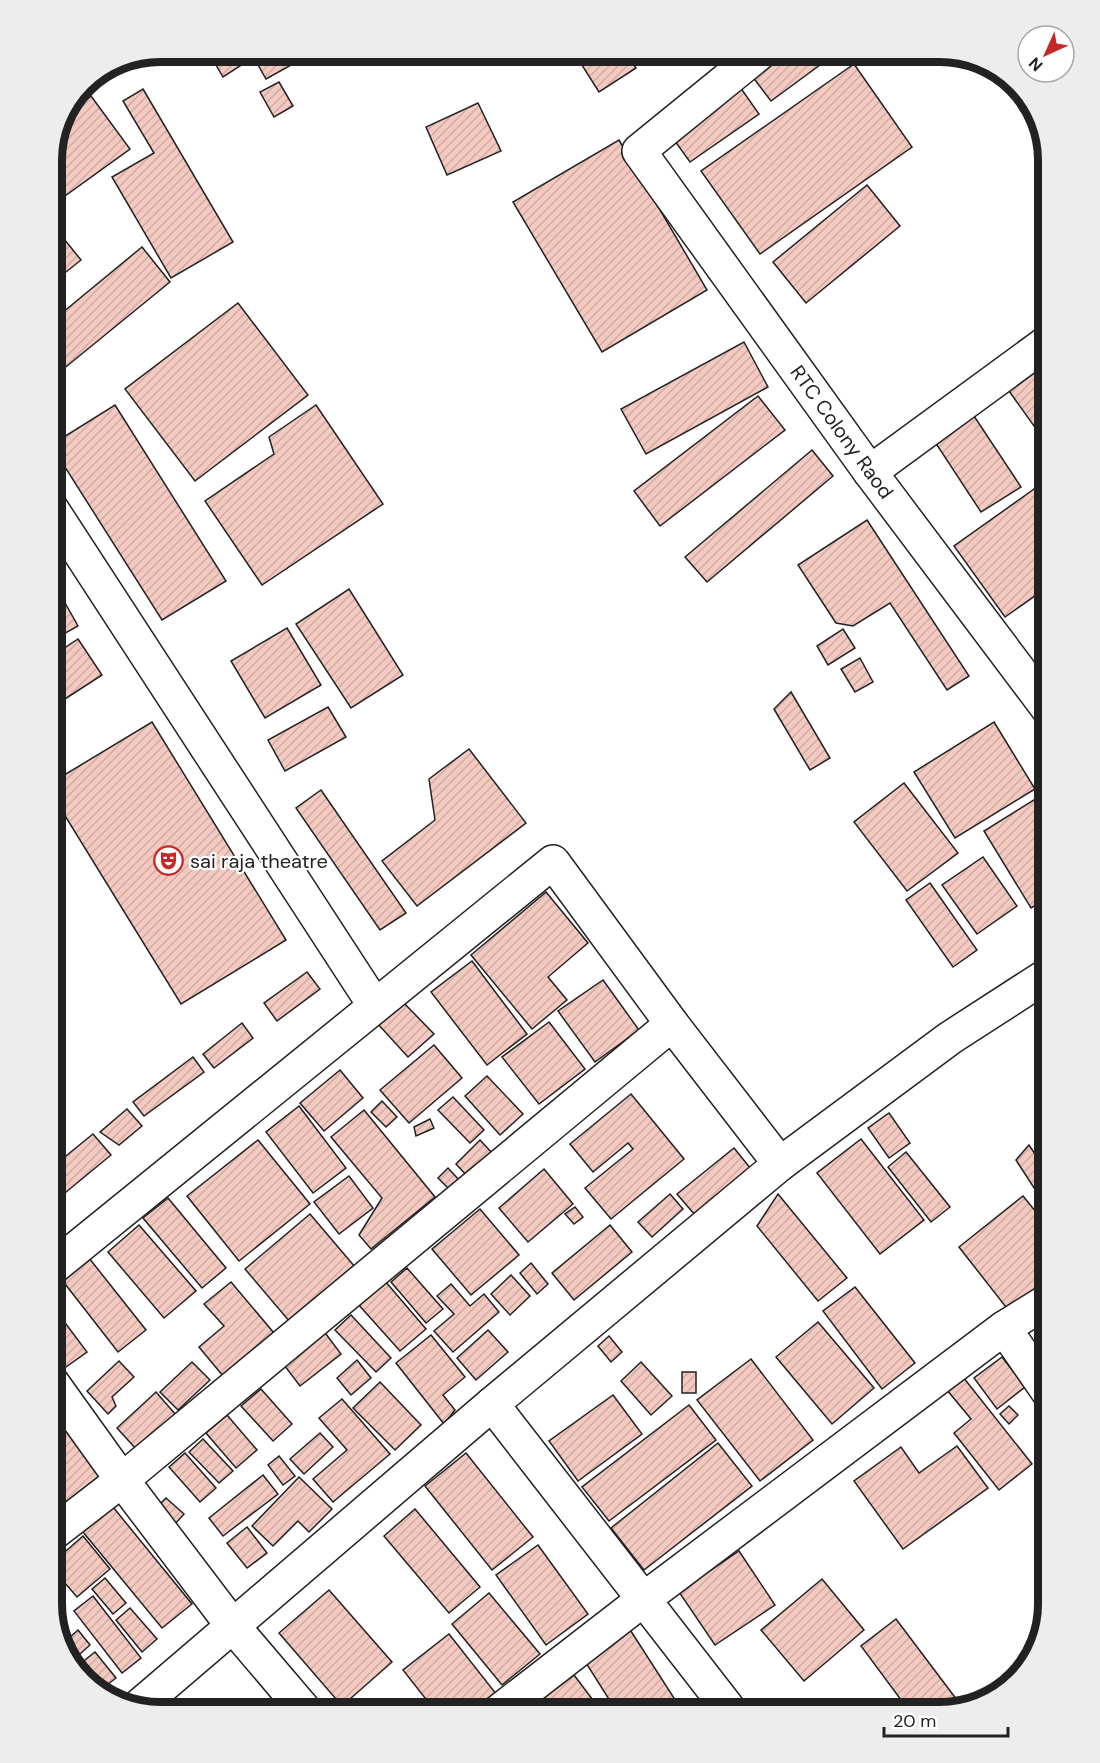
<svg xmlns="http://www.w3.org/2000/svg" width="1100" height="1763" viewBox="0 0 1100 1763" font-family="'DM Sans',sans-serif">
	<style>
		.building { fill: url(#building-hatch); stroke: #222; stroke-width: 1.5 }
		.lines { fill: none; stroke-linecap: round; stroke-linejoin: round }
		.minor-casing { stroke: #222; stroke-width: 36 }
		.minor { stroke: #fff; stroke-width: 33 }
		.labels { text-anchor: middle; stroke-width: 4.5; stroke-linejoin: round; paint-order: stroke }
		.street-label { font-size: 20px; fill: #222; stroke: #fff }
		.poi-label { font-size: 20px; fill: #222; stroke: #fff; text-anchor: start }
		.rim { fill: none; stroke: #222; stroke-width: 8 }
	</style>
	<defs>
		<pattern id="building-hatch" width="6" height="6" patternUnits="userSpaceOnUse" patternTransform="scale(1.5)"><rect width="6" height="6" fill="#f3c9c0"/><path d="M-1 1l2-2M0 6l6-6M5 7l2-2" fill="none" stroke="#d0aca5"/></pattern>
	</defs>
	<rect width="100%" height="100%" fill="#fff"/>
	<g class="building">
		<polygon points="208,51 235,51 243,64 223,77"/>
		<polygon points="278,51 286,51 293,64 266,79 257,63"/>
		<polygon points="573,51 625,51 636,68 599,92"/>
		<polygon points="740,51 839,51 771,101 736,55"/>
		<polygon points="854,64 912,147 760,254 701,171"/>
		<polygon points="726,67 759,114 690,162 657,116"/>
		<polygon points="279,82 293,106 274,117 260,92"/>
		<polygon points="143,89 233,242 171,278 112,177 154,153 123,101"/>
		<polygon points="91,96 130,149 51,206 51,152 70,111"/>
		<polygon points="478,103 501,151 447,175 426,127"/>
		<polygon points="619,140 707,290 602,352 513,202"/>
		<polygon points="867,185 900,226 806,303 773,262"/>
		<polygon points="52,224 81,260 51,284 51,225"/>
		<polygon points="142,247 170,282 51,379 51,322"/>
		<polygon points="238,303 308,395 195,481 125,389"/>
		<polygon points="744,342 768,387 646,454 621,409"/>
		<polygon points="1035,362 1049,382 1049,447 1004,384"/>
		<polygon points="758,396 785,430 660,526 634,491"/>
		<polygon points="115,405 226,581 162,620 51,445"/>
		<polygon points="316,405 383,504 262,585 205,501 274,454 269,437"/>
		<polygon points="974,416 1021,487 981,512 935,442"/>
		<polygon points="812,450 833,476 707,582 685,557"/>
		<polygon points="1044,482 1049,488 1049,586 1005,617 954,546"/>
		<polygon points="867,520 969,676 947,690 890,603 853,626 836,623 798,565"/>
		<polygon points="51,578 78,626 51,641"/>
		<polygon points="349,589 403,675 351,708 296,624"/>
		<polygon points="287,628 321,685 265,718 231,661"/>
		<polygon points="843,629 855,648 828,665 817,646"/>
		<polygon points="78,639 102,675 51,708 51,657"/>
		<polygon points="860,658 873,682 855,692 841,669"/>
		<polygon points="791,692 830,758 810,770 774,709"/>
		<polygon points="328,707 346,737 285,771 268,740"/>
		<polygon points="152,722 286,940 181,1004 51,793 51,783"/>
		<polygon points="994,722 1035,789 955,838 914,772"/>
		<polygon points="469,749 526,823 417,906 382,861 435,820 429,779"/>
		<polygon points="904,783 958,853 907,891 854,822"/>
		<polygon points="321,790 406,913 380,930 296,808"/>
		<polygon points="1045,793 1049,800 1049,897 1031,908 984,831"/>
		<polygon points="983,857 1017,906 977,934 942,885"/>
		<polygon points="930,883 977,950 953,967 906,900"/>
		<polygon points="546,892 588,943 548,977 567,1000 532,1029 471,955"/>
		<polygon points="472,961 527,1034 487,1065 431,992"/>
		<polygon points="307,972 320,989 277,1021 264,1003"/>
		<polygon points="603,980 639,1030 595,1062 558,1011"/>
		<polygon points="401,1000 434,1034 408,1057 377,1023"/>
		<polygon points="549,1022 585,1069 539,1104 502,1057"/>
		<polygon points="242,1023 253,1038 214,1068 203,1054"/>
		<polygon points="434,1045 462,1078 409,1123 380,1090"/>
		<polygon points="193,1057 204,1072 144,1116 133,1102"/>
		<polygon points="340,1070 363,1098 324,1131 300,1103"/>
		<polygon points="487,1076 523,1114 500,1135 465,1096"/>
		<polygon points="631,1094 684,1159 611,1219 585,1188 633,1149 628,1143 593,1172 570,1144"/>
		<polygon points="453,1097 484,1130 470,1143 438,1110"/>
		<polygon points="382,1101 397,1117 386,1127 371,1112"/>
		<polygon points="299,1106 346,1168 313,1193 266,1132"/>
		<polygon points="127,1109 142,1126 119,1145 100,1132"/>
		<polygon points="364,1110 435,1197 371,1249 359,1235 382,1198 331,1137"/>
		<polygon points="889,1113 910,1143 889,1158 868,1128"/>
		<polygon points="430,1119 434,1128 416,1136 414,1127"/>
		<polygon points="93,1134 111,1155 60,1197 51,1186 51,1168"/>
		<polygon points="861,1139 924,1220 880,1254 817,1173"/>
		<polygon points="258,1140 310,1204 239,1261 187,1196"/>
		<polygon points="480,1140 493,1154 468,1177 456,1164"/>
		<polygon points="1029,1145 1049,1175 1049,1211 1016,1160"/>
		<polygon points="734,1148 751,1169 695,1215 677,1194"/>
		<polygon points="906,1152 950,1207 931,1222 888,1167"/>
		<polygon points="448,1168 459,1180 449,1189 438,1178"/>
		<polygon points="544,1169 573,1204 528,1242 499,1208"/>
		<polygon points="349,1176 373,1208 339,1234 314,1202"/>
		<polygon points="670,1194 683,1209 652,1237 638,1222"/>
		<polygon points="778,1194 847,1278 818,1301 757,1226"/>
		<polygon points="1023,1196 1049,1228 1049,1279 1009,1311 959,1247"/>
		<polygon points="168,1198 226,1268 202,1288 143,1218"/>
		<polygon points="575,1207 583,1217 574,1224 565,1214"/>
		<polygon points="480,1209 519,1255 471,1295 432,1249"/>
		<polygon points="310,1214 355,1267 290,1322 245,1269"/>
		<polygon points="139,1225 196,1291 164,1318 108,1252"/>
		<polygon points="610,1225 632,1252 574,1300 552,1273"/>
		<polygon points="89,1258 146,1330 118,1352 62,1280"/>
		<polygon points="531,1263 548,1284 537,1294 520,1273"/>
		<polygon points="407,1268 443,1309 426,1323 391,1282"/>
		<polygon points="511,1275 530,1296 510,1315 491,1294"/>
		<polygon points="385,1281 426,1329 400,1351 358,1304"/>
		<polygon points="231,1282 274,1333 223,1376 199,1347 224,1326 204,1304"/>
		<polygon points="451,1284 470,1306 484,1294 499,1312 453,1352 434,1331 454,1314 437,1296"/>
		<polygon points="855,1287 915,1363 882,1389 823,1311"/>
		<polygon points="51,1304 87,1352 66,1367 51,1347"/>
		<polygon points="351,1315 391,1358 376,1372 335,1330"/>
		<polygon points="818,1322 874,1388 832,1424 776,1357"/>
		<polygon points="323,1330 341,1354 300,1386 281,1361"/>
		<polygon points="488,1330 508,1352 476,1380 457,1358"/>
		<polygon points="431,1335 465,1377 443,1395 455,1410 444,1424 396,1363"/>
		<polygon points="609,1336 622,1352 611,1362 598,1346"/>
		<polygon points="1002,1357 1025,1387 997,1409 974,1378"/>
		<polygon points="751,1359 813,1440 760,1481 697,1400"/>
		<polygon points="357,1360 371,1378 351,1395 337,1378"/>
		<polygon points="119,1361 134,1377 112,1397 116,1406 108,1414 87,1391"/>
		<polygon points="192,1362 210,1380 178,1410 160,1392"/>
		<polygon points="641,1362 672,1396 651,1415 621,1381"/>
		<rect x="682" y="1372" width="14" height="21"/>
		<polygon points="963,1377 1032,1464 999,1490 954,1433 971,1419 947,1390"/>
		<polygon points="380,1382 421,1425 395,1450 353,1408"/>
		<polygon points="261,1389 292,1424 273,1441 241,1406"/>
		<polygon points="156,1392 176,1415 137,1450 117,1428"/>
		<polygon points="613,1395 642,1434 578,1481 549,1441"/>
		<polygon points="342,1399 390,1454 333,1502 313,1479 347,1450 319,1418"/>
		<polygon points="689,1405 716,1440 609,1521 582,1487"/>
		<polygon points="1009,1406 1018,1415 1009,1424 1000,1414"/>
		<polygon points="59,1415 105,1472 66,1504 51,1486 51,1421"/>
		<polygon points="227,1415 257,1450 236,1468 206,1433"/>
		<polygon points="320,1433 333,1447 304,1474 290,1459"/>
		<polygon points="203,1439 233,1471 219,1483 189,1452"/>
		<polygon points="718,1443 752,1486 644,1570 611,1528"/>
		<polygon points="957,1446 988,1488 903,1549 854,1481 901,1447 919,1473"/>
		<polygon points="185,1453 216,1488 200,1502 169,1467"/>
		<polygon points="466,1453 533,1537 492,1570 425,1486"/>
		<polygon points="279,1456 295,1476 283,1485 268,1465"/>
		<polygon points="263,1475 278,1494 223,1536 209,1518"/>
		<polygon points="299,1477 332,1509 309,1532 298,1521 273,1546 252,1526"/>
		<polygon points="166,1498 184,1514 175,1524 157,1507"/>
		<polygon points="113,1507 192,1604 162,1628 83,1532"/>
		<polygon points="415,1509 480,1587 449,1613 384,1536"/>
		<polygon points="247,1527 267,1553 247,1568 227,1543"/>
		<polygon points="83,1536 110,1569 77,1597 51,1567 51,1564"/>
		<polygon points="538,1545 588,1614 546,1645 496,1575"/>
		<polygon points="739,1551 775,1605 715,1645 679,1592"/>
		<polygon points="1049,1561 1049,1581 1040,1567"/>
		<polygon points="51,1577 59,1587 51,1594"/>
		<polygon points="105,1578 126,1603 113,1614 92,1589"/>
		<polygon points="822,1579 864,1630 804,1681 761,1630"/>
		<polygon points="329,1590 392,1662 342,1706 279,1633"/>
		<polygon points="489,1593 540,1654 502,1685 452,1624"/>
		<polygon points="93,1596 141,1658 122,1673 74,1611"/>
		<polygon points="130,1608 157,1639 142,1652 116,1620"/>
		<polygon points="896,1619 960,1704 954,1709 941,1712 910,1712 861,1646"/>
		<polygon points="627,1625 674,1698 653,1712 617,1712 581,1655"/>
		<polygon points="78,1630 90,1645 71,1662 62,1652 61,1645"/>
		<polygon points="449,1634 497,1695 475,1712 436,1712 403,1670"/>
		<polygon points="95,1652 116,1678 98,1692 76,1667"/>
		<polygon points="574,1675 602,1712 525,1712"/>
	</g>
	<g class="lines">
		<defs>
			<g id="minor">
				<polyline points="762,51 639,151 870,472 1049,710"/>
				<polyline points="870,472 1049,341"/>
				<polyline points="51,508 375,1006"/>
				<polyline points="51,1269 553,862 672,1024 780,1164"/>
				<polyline points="1004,1328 1049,1393"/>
				<polyline points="51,1381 122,1480 232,1625 306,1712"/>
				<polyline points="492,1404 731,1712"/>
				<polyline points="51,1535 122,1480 672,1024"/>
				<polyline points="138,1707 492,1404 780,1164 950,1038 1049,974"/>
				<polyline points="498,1712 644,1599 1004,1328 1049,1300"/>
			</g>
		</defs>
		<use href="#minor" class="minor-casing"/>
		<use href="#minor" class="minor"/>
	</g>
	<defs>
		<symbol id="theatre-ring" viewBox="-11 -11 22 22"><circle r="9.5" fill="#fff" stroke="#c62828" stroke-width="1.5"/><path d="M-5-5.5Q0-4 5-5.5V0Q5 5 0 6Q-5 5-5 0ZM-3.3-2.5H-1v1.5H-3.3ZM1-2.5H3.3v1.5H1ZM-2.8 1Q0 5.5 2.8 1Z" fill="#c62828"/></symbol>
	</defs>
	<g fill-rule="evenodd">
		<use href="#theatre-ring" x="152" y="844" width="33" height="33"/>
	</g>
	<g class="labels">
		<g class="street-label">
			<text transform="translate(842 432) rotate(54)" y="7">RTC Colony Raod</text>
		</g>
		<g class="poi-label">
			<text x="190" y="868">sai raja theatre</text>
		</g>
	</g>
	<path d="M0 0H1100V1763H0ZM160 62H940A98 98 0 0 1 1038 160V1604A98 98 0 0 1 940 1702H160A98 98 0 0 1 62 1604V160A98 98 0 0 1 160 62Z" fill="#ededed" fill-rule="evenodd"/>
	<path class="rim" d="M160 62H940A98 98 0 0 1 1038 160V1604A98 98 0 0 1 940 1702H160A98 98 0 0 1 62 1604V160A98 98 0 0 1 160 62Z"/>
	<g transform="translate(1046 54) rotate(225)"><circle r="28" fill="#ffffff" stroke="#a7a7a7" stroke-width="1.5"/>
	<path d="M0-4.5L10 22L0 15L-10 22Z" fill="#c62828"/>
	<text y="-9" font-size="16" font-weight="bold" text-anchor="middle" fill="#222222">N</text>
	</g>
	<path d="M884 1727v9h124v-9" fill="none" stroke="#222222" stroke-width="3"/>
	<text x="893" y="1727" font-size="18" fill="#222222" stroke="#ffffff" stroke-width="4.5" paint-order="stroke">20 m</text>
</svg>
